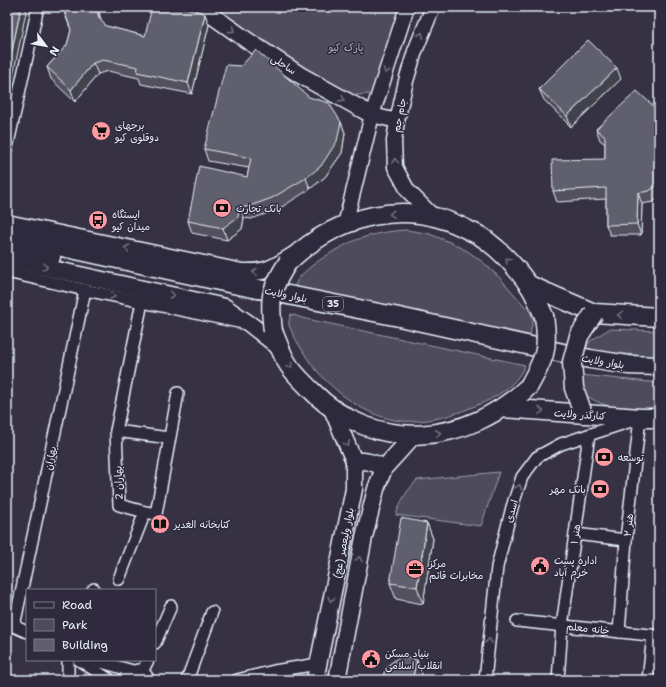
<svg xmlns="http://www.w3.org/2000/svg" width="666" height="687" viewBox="0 0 666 687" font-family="'Shantell Sans','Playpen Sans Arabic',sans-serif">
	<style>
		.green { fill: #4d4b5c; stroke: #9a9eaa }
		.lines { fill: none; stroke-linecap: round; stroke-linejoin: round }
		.minor-casing { stroke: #e8f1f8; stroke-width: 14 }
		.tertiary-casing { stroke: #e8f1f8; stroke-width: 17 }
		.secondary-casing { stroke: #e8f1f8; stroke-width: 19 }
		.primary-casing { stroke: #e8f1f8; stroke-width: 21 }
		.minor { stroke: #2f2a3d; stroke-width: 11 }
		.tertiary { stroke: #2f2a3d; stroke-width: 14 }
		.secondary { stroke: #2f2a3d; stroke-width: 16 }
		.primary { stroke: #2f2a3d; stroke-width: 18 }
		.primary-bridge-casing { stroke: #e8f1f8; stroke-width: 21; stroke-linecap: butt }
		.primary-bridge { stroke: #2f2a3d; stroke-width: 18 }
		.wall { fill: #53515f; stroke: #e8f1f8 }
		.shaded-wall { fill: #43424d; stroke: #e8f1f8 }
		.building { fill: #605e6e; stroke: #e8f1f8 }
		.oneway { stroke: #70707e }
		.labels { text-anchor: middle; stroke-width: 3; stroke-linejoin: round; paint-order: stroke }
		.shield { fill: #2f2a3d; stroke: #b0b5c0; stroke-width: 1 }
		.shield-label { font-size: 9px; font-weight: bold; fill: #e8f1f8 }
		.park-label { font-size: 10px; fill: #b2b7c1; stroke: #2f2a3d }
		.street-label { font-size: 10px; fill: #e8f1f8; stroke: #2f2a3d }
		.poi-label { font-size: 10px; fill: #e8f1f8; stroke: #2f2a3d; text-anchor: start }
	</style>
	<rect width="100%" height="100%" fill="#363244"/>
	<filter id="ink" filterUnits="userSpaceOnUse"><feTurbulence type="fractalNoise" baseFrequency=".025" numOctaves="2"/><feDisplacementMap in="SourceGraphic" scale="8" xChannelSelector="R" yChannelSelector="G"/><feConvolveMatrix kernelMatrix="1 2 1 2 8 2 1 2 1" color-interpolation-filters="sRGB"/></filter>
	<g filter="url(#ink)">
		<g class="green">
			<polygon points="213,7 401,7 372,94 354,95 301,69"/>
			<path d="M 405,230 L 427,233 L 452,243 L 469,252 L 484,263 L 499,277 L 530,312 L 533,319 L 530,336 L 294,289 C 296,285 296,281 299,278 C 311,263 346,242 365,237 C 378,233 391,231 405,230 Z"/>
			<path d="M 291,314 L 302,318 L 525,365 C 516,386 496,398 475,406 C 452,416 426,423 401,421 C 364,417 327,387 307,358 C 301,348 293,336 289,325 C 288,322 290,317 291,314 Z"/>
			<polygon points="609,329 659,331 659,358 601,351 585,351 589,342"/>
			<path d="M 581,375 L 659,383 L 659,408 C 627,409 609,412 581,392 Z"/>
			<path d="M 499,472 L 481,526 L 396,515 C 400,501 407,491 417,480 Z"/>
		</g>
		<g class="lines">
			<defs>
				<g id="minor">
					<polyline points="7,148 38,7"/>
					<polyline points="7,272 85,290 243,323"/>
					<polyline points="142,302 116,431 119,505 145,512 156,514 178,393"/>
					<polyline points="116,431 169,438"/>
					<polyline points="575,534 626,540"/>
					<polyline points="119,579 145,512"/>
					<polyline points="93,590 94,589"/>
					<polyline points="517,621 659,636"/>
					<polyline points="7,623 27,632"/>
					<polyline points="14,626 85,290"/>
					<polyline points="155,643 171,606"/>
					<polyline points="79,660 110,680"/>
					<polyline points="94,660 133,671"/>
					<polyline points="142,672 148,660"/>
					<polyline points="68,680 68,660"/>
					<polyline points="124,680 129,673 138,670 146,675 149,680"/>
					<polyline points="187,680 212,612"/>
					<polyline points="237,680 274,671 318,664"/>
					<polyline points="485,680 497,567 512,507 522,477 537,457 561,444 640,418 626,540 619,632"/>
					<polyline points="558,680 562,626 589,435"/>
					<polyline points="648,680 653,635"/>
				</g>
				<g id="tertiary">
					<polyline points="372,115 397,121"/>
					<polyline points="432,215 408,191 395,167 394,141 397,121 406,81 415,51 433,7"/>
					<polyline points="345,225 372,115 407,7"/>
				</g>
				<g id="secondary">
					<polyline points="200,7 248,41 300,75 372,115"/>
					<path d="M 7,223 L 242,272 C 267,273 273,268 294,255"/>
					<polyline points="7,259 225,307 251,325 280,348"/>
					<path d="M 354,461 C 366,460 374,462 384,468"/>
					<polyline points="315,680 354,489 354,461 332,409"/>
					<polyline points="337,680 364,537 376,489 384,468 414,435"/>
				</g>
				<g id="primary">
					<polyline points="7,235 233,284 399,317 590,359 628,365 659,366"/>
					<polyline points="7,248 51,257"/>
					<path d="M 288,262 C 338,215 407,196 470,231 C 475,233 481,236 486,240 C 502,252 516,267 528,284 C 535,293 539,306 544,316"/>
					<polyline points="529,285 594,313 659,317"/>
					<path d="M 273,331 C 277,341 281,352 286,361 C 292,372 303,382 312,391 C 375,455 468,445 529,386"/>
					<polyline points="502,408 640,418 659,418"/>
				</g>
			</defs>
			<use href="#minor" class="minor-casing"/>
			<use href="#tertiary" class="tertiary-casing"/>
			<use href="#secondary" class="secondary-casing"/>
			<use href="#primary" class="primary-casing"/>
			<use href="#minor" class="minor"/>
			<use href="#tertiary" class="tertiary"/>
			<use href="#secondary" class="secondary"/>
			<use href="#primary" class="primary"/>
			<defs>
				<g id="primary-bridge">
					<path d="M 273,331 C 269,298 270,290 288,262"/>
					<path d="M 529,386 C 545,357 549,349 544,316"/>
					<polyline points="583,414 574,388 572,362 579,336 594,313"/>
				</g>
			</defs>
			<use href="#primary-bridge" class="primary-bridge-casing"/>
			<use href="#primary-bridge" class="primary-bridge"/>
		</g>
		<g class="wall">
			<polygon points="62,7 98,7 101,21 106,26 145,36 205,14 209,25 192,94 141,84 139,78 108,71 98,74 75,102 51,79 47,67 67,45 71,30"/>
			<polygon points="659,66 659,82 655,70"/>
			<polygon points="621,79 571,127 544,100 539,89"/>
			<polygon points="309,97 341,122 345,133 342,153 325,177 310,189 277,210 251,219 244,218 242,229 227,240 192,233 188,221 247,177 249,168 208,161 204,149"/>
			<polygon points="659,111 659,198 653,202 642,204 641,235 610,235 606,225 606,199 557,202 553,191 605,159 605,144 600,140 596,129"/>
			<polygon points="427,523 433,539 423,604 396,599 390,583"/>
		</g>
		<g class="shaded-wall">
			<polygon points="21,7 27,7 8,101 7,98 7,75"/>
			<polygon points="96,7 98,7 103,30 99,18"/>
			<polygon points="205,14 209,25 192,94 188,83"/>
			<polygon points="93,63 98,74 75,102 71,90"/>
			<polygon points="617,68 621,79 571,127 567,116"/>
			<polygon points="341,122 345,133 342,153 325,177 310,189 306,178"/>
			<polygon points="638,193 642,204 641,235 637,224"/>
			<polygon points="240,207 244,218 242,229 227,240 223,228"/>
			<polygon points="427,523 433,539 423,604 417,587"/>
			<polygon points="417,660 424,680 412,680"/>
		</g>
		<g class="building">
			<polygon points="7,7 21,7 7,75"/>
			<polygon points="63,7 96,7 99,18 106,26 145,36 152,7 182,7 202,12 205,14 188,83 137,72 138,67 103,60 93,63 71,90 47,67 67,45 71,30"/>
			<polygon points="588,40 617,68 567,116 539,89"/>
			<polygon points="256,50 309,97 329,103 341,122 337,141 321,166 306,178 272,198 247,207 240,207 238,217 223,228 188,221 199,166 247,177 251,158 204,149 226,65 241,66"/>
			<polygon points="659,66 659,75 655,70"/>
			<polygon points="637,91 659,111 659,186 658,185 649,191 638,193 637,224 606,225 606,188 553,191 552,160 605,159 605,137 596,129"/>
			<polygon points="401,518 427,523 417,587 390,583"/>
			<polygon points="400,656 417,660 412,680 381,680 387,666"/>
		</g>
		<defs><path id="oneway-chevron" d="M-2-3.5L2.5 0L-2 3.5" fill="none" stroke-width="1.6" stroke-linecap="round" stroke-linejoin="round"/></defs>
		<g class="oneway">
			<use href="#oneway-chevron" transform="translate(232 30) rotate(36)"/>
			<use href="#oneway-chevron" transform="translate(421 35) rotate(-67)"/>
			<use href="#oneway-chevron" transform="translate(386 71) rotate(109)"/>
			<use href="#oneway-chevron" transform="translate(342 99) rotate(29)"/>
			<use href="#oneway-chevron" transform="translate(395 161) rotate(-95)"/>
			<use href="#oneway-chevron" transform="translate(392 214) rotate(175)"/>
			<use href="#oneway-chevron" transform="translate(127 248) rotate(-168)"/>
			<use href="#oneway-chevron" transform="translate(508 260) rotate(-133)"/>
			<use href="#oneway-chevron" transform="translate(45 267) rotate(12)"/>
			<use href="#oneway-chevron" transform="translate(255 272) rotate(178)"/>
			<use href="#oneway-chevron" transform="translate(172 295) rotate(12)"/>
			<use href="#oneway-chevron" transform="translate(113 296) rotate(11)"/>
			<use href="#oneway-chevron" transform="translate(620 315) rotate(-176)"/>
			<use href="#oneway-chevron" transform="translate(290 366) rotate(53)"/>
			<use href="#oneway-chevron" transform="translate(541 411) rotate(4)"/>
			<use href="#oneway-chevron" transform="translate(438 433) rotate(-7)"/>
			<use href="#oneway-chevron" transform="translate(347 444) rotate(67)"/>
			<use href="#oneway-chevron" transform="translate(519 487) rotate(-72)"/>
			<use href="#oneway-chevron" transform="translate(359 559) rotate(-79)"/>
			<use href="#oneway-chevron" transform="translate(331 599) rotate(102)"/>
			<use href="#oneway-chevron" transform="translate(489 641) rotate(-84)"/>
		</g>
	</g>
	<defs>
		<symbol id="supermarket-disc" viewBox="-11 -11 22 22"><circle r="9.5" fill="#ff9aa2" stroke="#2f2a3d"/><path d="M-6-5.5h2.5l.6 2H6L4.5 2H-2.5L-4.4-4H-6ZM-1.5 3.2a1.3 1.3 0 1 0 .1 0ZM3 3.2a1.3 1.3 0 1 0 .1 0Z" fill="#111"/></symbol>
		<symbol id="bank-disc" viewBox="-11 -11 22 22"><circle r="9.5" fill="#ff9aa2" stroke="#2f2a3d"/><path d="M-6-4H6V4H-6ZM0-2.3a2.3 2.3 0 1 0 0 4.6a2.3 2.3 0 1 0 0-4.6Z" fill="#111"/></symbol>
		<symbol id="bus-disc" viewBox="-11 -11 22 22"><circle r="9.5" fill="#ff9aa2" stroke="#2f2a3d"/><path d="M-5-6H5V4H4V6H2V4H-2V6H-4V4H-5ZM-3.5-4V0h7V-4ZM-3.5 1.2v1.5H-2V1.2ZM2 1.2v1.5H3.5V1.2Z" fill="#111"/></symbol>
		<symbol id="library-disc" viewBox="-11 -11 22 22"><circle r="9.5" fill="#ff9aa2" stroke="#2f2a3d"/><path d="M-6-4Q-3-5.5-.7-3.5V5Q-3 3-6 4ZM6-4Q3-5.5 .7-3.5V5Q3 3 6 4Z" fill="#111"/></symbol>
		<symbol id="civic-disc" viewBox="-11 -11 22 22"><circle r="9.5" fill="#ff9aa2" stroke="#2f2a3d"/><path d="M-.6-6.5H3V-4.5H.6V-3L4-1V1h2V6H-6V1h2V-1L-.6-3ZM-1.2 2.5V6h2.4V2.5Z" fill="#111"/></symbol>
		<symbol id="office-disc" viewBox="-11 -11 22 22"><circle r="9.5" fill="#ff9aa2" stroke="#2f2a3d"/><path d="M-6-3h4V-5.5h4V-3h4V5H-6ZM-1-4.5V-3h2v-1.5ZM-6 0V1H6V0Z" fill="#111"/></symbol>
	</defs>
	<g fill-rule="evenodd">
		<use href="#supermarket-disc" x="90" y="120" width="22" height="22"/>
		<use href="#bank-disc" x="211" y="197" width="22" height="22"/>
		<use href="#bus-disc" x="87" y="209" width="22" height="22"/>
		<use href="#bank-disc" x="593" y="446" width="22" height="22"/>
		<use href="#bank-disc" x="589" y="478" width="22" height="22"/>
		<use href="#library-disc" x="149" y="513" width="22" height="22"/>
		<use href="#civic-disc" x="529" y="555" width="22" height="22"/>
		<use href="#office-disc" x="404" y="558" width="22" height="22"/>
		<use href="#civic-disc" x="360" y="648" width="22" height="22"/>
	</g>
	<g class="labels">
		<rect class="shield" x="323" y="297" width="20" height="14" rx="3"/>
		<g class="shield-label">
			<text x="333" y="307">35</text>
		</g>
		<g class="park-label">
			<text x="346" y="51">پارک کیو</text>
		</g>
		<g class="street-label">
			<text transform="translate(284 64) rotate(33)" y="4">ساحلی</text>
			<text transform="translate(399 115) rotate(-79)" y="4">جام جم</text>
			<text transform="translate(286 294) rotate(12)" y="4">بلوار ولایت</text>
			<text transform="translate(603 361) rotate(10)" y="4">بلوار ولایت</text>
			<text transform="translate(580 414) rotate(4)" y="4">کنارگذر ولایت</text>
			<text transform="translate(50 458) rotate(-78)" y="4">بهاران</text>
			<text transform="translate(118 483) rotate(-92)" y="4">بهاران 2</text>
			<text transform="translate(511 511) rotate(-74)" y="4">اسدی</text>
			<text transform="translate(628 525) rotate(-84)" y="4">هنر ۲</text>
			<text transform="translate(575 534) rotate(-82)" y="4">هنر ۱</text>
			<text transform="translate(343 543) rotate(-79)" y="4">بلوار ولیعصر (عج)</text>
			<text transform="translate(588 628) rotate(6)" y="4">خانه معلم</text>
		</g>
		<g class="poi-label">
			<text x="115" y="129">برجهای<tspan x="115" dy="12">دوقلوی کیو</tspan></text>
			<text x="236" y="212">بانک تجارت</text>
			<text x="112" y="218">ایستگاه<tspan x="112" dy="12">میدان کیو</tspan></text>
			<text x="618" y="461">توسعه</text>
			<text x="586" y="493" text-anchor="end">بانک مهر</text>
			<text x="174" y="528">کتابخانه الغدیر</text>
			<text x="554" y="564">اداره پست<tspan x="554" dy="12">خرم آباد</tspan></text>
			<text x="429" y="567">مرکز<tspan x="429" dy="12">مخابرات قائم</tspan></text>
			<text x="385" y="657">بنیاد مسکن<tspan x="385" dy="12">انقلاب اسلامی</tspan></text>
		</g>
	</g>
	<rect width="666" height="687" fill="none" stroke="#2f2a3d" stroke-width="24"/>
	<rect x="12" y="12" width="642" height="663" fill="none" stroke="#e8f1f8" stroke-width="1.5" filter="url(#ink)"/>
	<rect x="26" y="589" width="130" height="72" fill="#2f2a3d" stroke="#797a88"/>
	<rect x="34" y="602" width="20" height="6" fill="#2f2a3d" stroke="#797a88"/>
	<text x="62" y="609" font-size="12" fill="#e8f1f8">Road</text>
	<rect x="34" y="619" width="20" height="12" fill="#4d4b5c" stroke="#797a88"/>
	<text x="62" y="629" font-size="12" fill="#e8f1f8">Park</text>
	<rect x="34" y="639" width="20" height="12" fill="#605e6e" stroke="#797a88"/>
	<text x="62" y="649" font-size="12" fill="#e8f1f8">Building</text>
	<g transform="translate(46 46) rotate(122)" stroke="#2f2a3d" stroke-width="3" paint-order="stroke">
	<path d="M0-3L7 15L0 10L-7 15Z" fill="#e8f1f8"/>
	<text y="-6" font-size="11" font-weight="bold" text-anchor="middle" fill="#e8f1f8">N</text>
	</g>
</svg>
